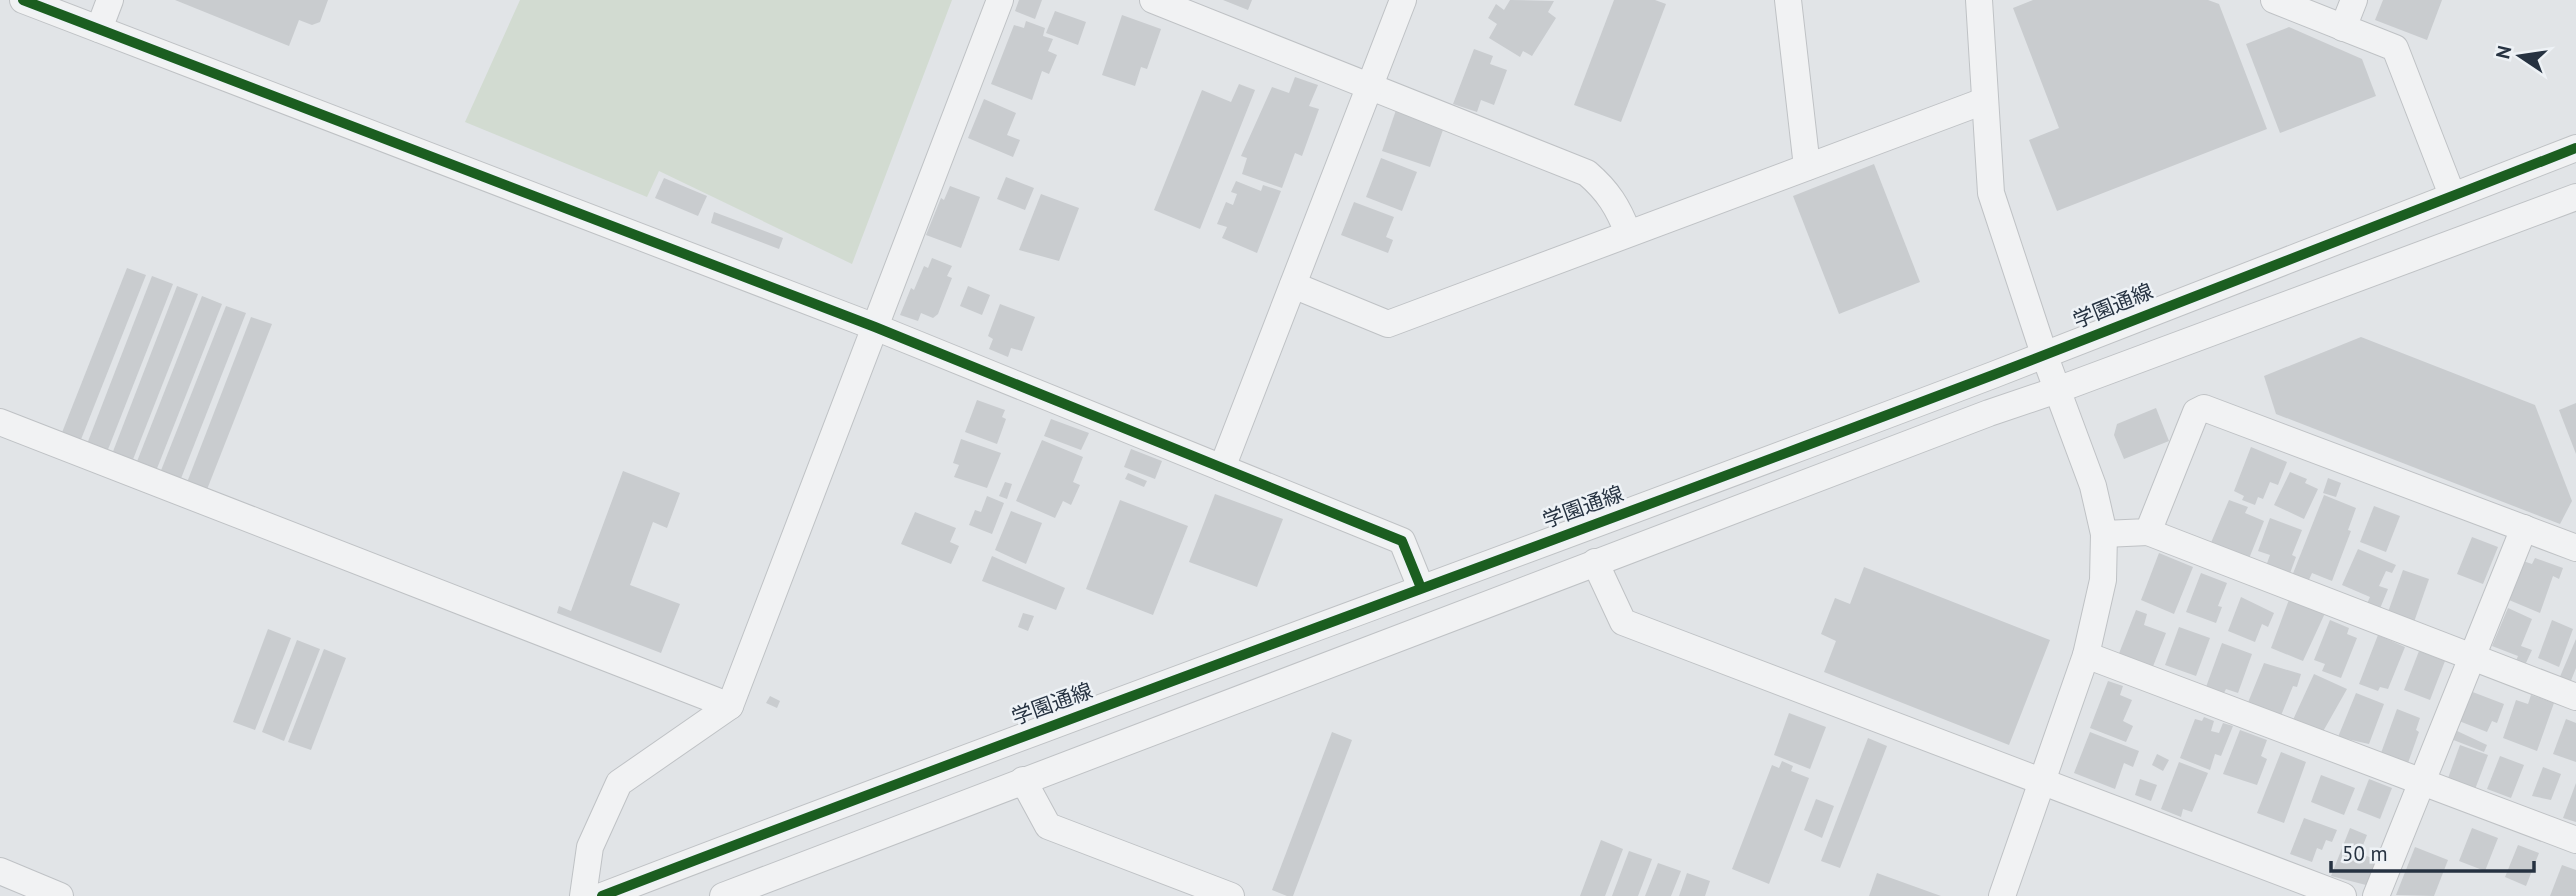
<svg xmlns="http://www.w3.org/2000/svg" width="2576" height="896" viewBox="0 0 2576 896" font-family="'PT Sans','Noto Sans JP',sans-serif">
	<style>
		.green { fill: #d2dbd1 }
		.building { fill: #c9cccf }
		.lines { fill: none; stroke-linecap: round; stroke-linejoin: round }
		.minor-casing { stroke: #bfc2c5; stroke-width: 28 }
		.minor { stroke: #f1f2f3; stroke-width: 26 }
		.cycleway-casing { stroke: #eef2f6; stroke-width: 15 }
		.cycleway { stroke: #1b5e20; stroke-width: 10 }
		.labels { text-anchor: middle; stroke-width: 5; stroke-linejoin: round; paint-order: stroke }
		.street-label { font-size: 21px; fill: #263241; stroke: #eef2f6 }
	</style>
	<rect width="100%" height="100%" fill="#e1e4e7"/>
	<polygon class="green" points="520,0 952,0 852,264 659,171 647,197 465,122"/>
	<g class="building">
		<polygon points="175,0 328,0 320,22 312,25 299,20 289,46"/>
		<polygon points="1019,0 1042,0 1035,19 1015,11"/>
		<polygon points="1223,0 1252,0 1248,10"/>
		<polygon points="1510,0 1554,1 1548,12 1556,18 1532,56 1523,51 1520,57 1489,38 1497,24 1488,18 1496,4 1504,10"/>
		<polygon points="1614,0 1655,0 1666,4 1621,122 1574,105"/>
		<polygon points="2033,0 2208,0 2219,4 2267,129 2057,211 2029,140 2059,128 2013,8"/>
		<polygon points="2383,0 2442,0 2427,40 2375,20"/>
		<polygon points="1055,11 1086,22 1078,45 1046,33"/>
		<polygon points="1122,15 1161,29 1147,69 1141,67 1135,86 1102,75"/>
		<polygon points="1026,21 1045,28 1043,36 1053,39 1048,51 1057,55 1049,74 1042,71 1032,100 991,84 1014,25 1024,28"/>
		<polygon points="2289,27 2362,59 2376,96 2280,133 2246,44"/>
		<polygon points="1474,49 1493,56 1490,64 1507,70 1494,105 1481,100 1477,112 1453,104"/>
		<polygon points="1295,77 1318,85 1309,106 1319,109 1302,156 1295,153 1282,188 1242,174 1247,158 1241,156 1272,87 1289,93"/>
		<polygon points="1239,84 1255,90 1200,229 1154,210 1202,90 1231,102"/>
		<polygon points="984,99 1016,113 1007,135 1020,140 1013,157 968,138"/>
		<polygon points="1396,110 1444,127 1430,167 1382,151"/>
		<polygon points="1381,158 1417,172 1402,211 1366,197"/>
		<polygon points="1874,164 1920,282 1839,314 1793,196"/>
		<polygon points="1006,177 1034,188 1025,210 997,199"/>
		<polygon points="664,178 707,196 698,216 655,198"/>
		<polygon points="1236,181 1261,191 1263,185 1281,191 1257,253 1222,238 1227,227 1217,224 1226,202 1233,205 1237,194 1231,192"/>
		<polygon points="950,186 980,197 961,248 926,235 941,198 944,200"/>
		<polygon points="1041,194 1079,208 1059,261 1019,250"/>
		<polygon points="1354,202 1394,217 1386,237 1393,240 1388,253 1341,235"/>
		<polygon points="714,212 783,238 779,249 711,223"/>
		<polygon points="932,258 952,266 947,276 952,278 938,314 933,318 921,313 918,321 900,315 911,288 914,290 924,266 928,268"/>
		<polygon points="127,268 146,275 80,442 61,435"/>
		<polygon points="152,276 173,284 107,452 87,444"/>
		<polygon points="177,286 198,294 132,462 112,454"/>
		<polygon points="968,286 990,295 982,315 960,306"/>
		<polygon points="202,296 222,304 156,471 136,464"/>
		<polygon points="1000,304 1035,317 1022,351 1011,348 1008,357 989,349 993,339 988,336"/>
		<polygon points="226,306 246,313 180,481 160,473"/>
		<polygon points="251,317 272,324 206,492 186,485"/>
		<polygon points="2361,337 2535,405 2572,501 2560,524 2276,414 2264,376"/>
		<polygon points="977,400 1005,410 1002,417 1006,419 997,444 965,432"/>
		<polygon points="2576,403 2576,454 2559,410"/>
		<polygon points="2156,408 2169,441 2124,459 2114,435 2117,424"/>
		<polygon points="1051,419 1089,433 1081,450 1044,436"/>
		<polygon points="961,439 1001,453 987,488 954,477 959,465 953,463"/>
		<polygon points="1042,440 1083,457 1073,482 1080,485 1071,505 1063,501 1055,518 1016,501"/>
		<polygon points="2251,447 2287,462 2278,485 2270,482 2263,499 2258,497 2255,505 2242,500 2244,496 2234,491"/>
		<polygon points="1131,449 1162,461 1155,479 1124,467"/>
		<polygon points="623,471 680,493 667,528 653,522 630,585 680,604 661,653 557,613 559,606 571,611"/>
		<polygon points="2290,472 2307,479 2305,483 2318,489 2304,519 2274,505"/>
		<polygon points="1128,473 1147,481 1144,487 1125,479"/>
		<polygon points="2328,478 2341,483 2336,497 2323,493"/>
		<polygon points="1005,482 1012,484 1007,499 999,496"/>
		<polygon points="1215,494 1283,519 1257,587 1189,562"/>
		<polygon points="2324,495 2356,508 2348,530 2351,531 2332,581 2312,573 2308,582 2292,576"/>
		<polygon points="987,496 1004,503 992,534 969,525 975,510 981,512"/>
		<polygon points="1120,500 1188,526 1153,615 1086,589"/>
		<polygon points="2229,500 2248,507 2245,513 2264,521 2248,561 2210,545"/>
		<polygon points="2374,506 2400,516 2386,552 2360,542"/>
		<polygon points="1011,511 1042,523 1026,564 995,550"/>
		<polygon points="915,512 956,528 950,542 959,546 951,564 901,544"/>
		<polygon points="2270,518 2302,530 2292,555 2296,557 2289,576 2266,566 2270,555 2258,551"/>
		<polygon points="2472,537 2498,547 2483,584 2457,574"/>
		<polygon points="2358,549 2396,565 2392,573 2386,571 2379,586 2388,589 2379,611 2366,606 2370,597 2342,585"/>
		<polygon points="2159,553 2193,567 2174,614 2141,600"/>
		<polygon points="992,556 1065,588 1056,610 982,581"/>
		<polygon points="2535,558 2563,568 2559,579 2553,576 2540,613 2509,600 2523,561 2532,564"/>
		<polygon points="1864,567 2050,640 2009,745 1824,672 1836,641 1821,634 1835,598 1850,604"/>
		<polygon points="2403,570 2429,579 2414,622 2388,612"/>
		<polygon points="2201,573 2227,583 2218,606 2222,607 2216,623 2186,612"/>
		<polygon points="2241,597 2274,613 2268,627 2262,624 2255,642 2228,631"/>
		<polygon points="2290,597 2326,611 2303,661 2271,648"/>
		<polygon points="2508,608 2532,619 2521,646 2532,650 2525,665 2516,661 2518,656 2492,646"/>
		<polygon points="2136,610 2147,614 2144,625 2166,633 2152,669 2118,656"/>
		<polygon points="1023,613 1034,616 1028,631 1018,627"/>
		<polygon points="2330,620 2349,628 2347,634 2357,638 2341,678 2322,671 2325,664 2314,660"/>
		<polygon points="2552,620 2573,629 2559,667 2538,658"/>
		<polygon points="2179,627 2210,638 2196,676 2165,665"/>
		<polygon points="268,629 291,638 255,730 233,722"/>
		<polygon points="2378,635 2405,647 2388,689 2380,687 2378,691 2359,684"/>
		<polygon points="2576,639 2576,668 2570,683 2559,679"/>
		<polygon points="297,640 320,649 284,741 262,732"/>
		<polygon points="2222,643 2252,654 2238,693 2226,689 2224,693 2206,687"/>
		<polygon points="324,649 346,658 311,750 288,742"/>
		<polygon points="2419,651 2445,661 2430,700 2404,690"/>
		<polygon points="2264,663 2301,674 2297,687 2293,686 2280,718 2247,705"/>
		<polygon points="2314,674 2347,689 2321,735 2292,722"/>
		<polygon points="2108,681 2123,686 2120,695 2132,700 2123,721 2133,726 2126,742 2090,728"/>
		<polygon points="2470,691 2504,704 2497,723 2492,721 2487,732 2459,721"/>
		<polygon points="2356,693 2384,704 2369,744 2338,737"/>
		<polygon points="2531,695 2554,703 2537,751 2503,738 2516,700 2528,704"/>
		<polygon points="770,696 780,701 777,708 766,703"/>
		<polygon points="2397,709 2420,718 2416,730 2419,732 2408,763 2381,753"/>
		<polygon points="1789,713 1826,727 1810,769 1774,755"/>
		<polygon points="2204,717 2214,721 2211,731 2219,733 2223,723 2233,726 2221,756 2215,754 2210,770 2180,758 2195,719 2202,721"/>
		<polygon points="2566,719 2576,723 2576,762 2553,754"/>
		<polygon points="2240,730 2267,740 2261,756 2267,759 2257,785 2223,774"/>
		<polygon points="2455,730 2487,745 2484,752 2451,739"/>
		<polygon points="1332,732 1352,740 1293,896 1287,896 1272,890"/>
		<polygon points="2090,732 2139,751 2133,767 2124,763 2115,789 2074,773"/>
		<polygon points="1868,738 1887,746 1840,868 1821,861"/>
		<polygon points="2460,745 2488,755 2474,792 2447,781"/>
		<polygon points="2281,752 2306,762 2284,823 2257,813"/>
		<polygon points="2157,754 2169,760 2163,771 2152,765"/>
		<polygon points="2500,756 2524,765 2511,798 2487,789"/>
		<polygon points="1782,761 1793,766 1791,771 1809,778 1769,884 1732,869 1772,765 1779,768"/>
		<polygon points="2179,762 2208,773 2192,812 2183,809 2181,817 2161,809"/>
		<polygon points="2543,767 2561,774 2551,800 2532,796"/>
		<polygon points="2321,775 2355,788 2344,815 2311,802"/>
		<polygon points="2140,779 2157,785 2151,801 2135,795"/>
		<polygon points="2369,779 2392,788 2380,819 2357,810"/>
		<polygon points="2576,783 2576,822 2563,818"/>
		<polygon points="1816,799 1834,806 1822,838 1804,830"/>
		<polygon points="2304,818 2337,830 2332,842 2326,840 2322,850 2317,848 2312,862 2290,854"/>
		<polygon points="2350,828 2367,835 2360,853 2376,860 2366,885 2331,876"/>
		<polygon points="2472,828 2498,838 2485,871 2459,861"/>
		<polygon points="1601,840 1623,849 1605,896 1580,896"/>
		<polygon points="2518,845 2539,853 2526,886 2505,877"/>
		<polygon points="2415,847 2448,860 2434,896 2396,895"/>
		<polygon points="1629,851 1652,859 1638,896 1612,896"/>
		<polygon points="1658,863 1681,871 1671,896 1645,896"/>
		<polygon points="2562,865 2576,870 2576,896 2550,896"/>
		<polygon points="1687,873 1710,881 1705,896 1679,896"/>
		<polygon points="1877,873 1941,896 1869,896"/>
	</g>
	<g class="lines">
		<defs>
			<g id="minor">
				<polyline points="23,0 875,327 1402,541 1421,588"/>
				<path d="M 1153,0 L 1587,173 C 1608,191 1618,207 1628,233"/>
				<polyline points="1788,0 1807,167"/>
				<polyline points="1979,0 1991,193 2044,354 2093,486 2104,534 2103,580 2086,655 2002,896"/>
				<polyline points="2274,0 2395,48 2452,195"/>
				<polyline points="2343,28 2354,0"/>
				<polyline points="99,29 110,0"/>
				<polyline points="1293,285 1388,324 1984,101"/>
				<polyline points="0,422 730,706"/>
				<polyline points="1222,468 1403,0"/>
				<polyline points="2148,532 2576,697"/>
				<polyline points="2104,534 2148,532 2196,412 2204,408 2576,548"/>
				<polyline points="1595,562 1623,622 2343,896"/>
				<polyline points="2086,655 2576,840"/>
				<polyline points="1023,780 1048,826 1231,896"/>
				<polyline points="0,871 60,896"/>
				<polyline points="583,896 590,847 619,783 730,706 1000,0"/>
				<path d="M 602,896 C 1064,718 1530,551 1993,375 C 2188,301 2381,222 2576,148"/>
				<polyline points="723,896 1989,413 2057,390 2576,197"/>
				<polyline points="2376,896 2524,528"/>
			</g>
		</defs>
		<use href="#minor" class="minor-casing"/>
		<use href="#minor" class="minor"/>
		<defs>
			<g id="cycleway">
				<polyline points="23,0 875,327 1402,541 1421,588"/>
				<path d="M 602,896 C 1064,718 1530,551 1993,375 C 2188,301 2381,222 2576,148"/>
			</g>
		</defs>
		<use href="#cycleway" class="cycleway-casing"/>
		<use href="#cycleway" class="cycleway"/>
	</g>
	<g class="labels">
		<g class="street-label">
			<text transform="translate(2113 306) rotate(-22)" y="7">学園通線</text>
			<text transform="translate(1583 507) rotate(-20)" y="7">学園通線</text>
			<text transform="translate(1052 704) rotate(-20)" y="7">学園通線</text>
		</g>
	</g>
	<g transform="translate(2520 56) rotate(283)" stroke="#eef2f6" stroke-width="5" paint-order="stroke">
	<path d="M0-5L12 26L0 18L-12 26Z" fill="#263241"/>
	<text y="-10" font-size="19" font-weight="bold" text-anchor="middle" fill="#263241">N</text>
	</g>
	<path d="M2331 861v10h203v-10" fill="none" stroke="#263241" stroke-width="3.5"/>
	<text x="2342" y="861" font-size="21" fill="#263241" stroke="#eef2f6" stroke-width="5" paint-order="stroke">50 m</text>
</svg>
